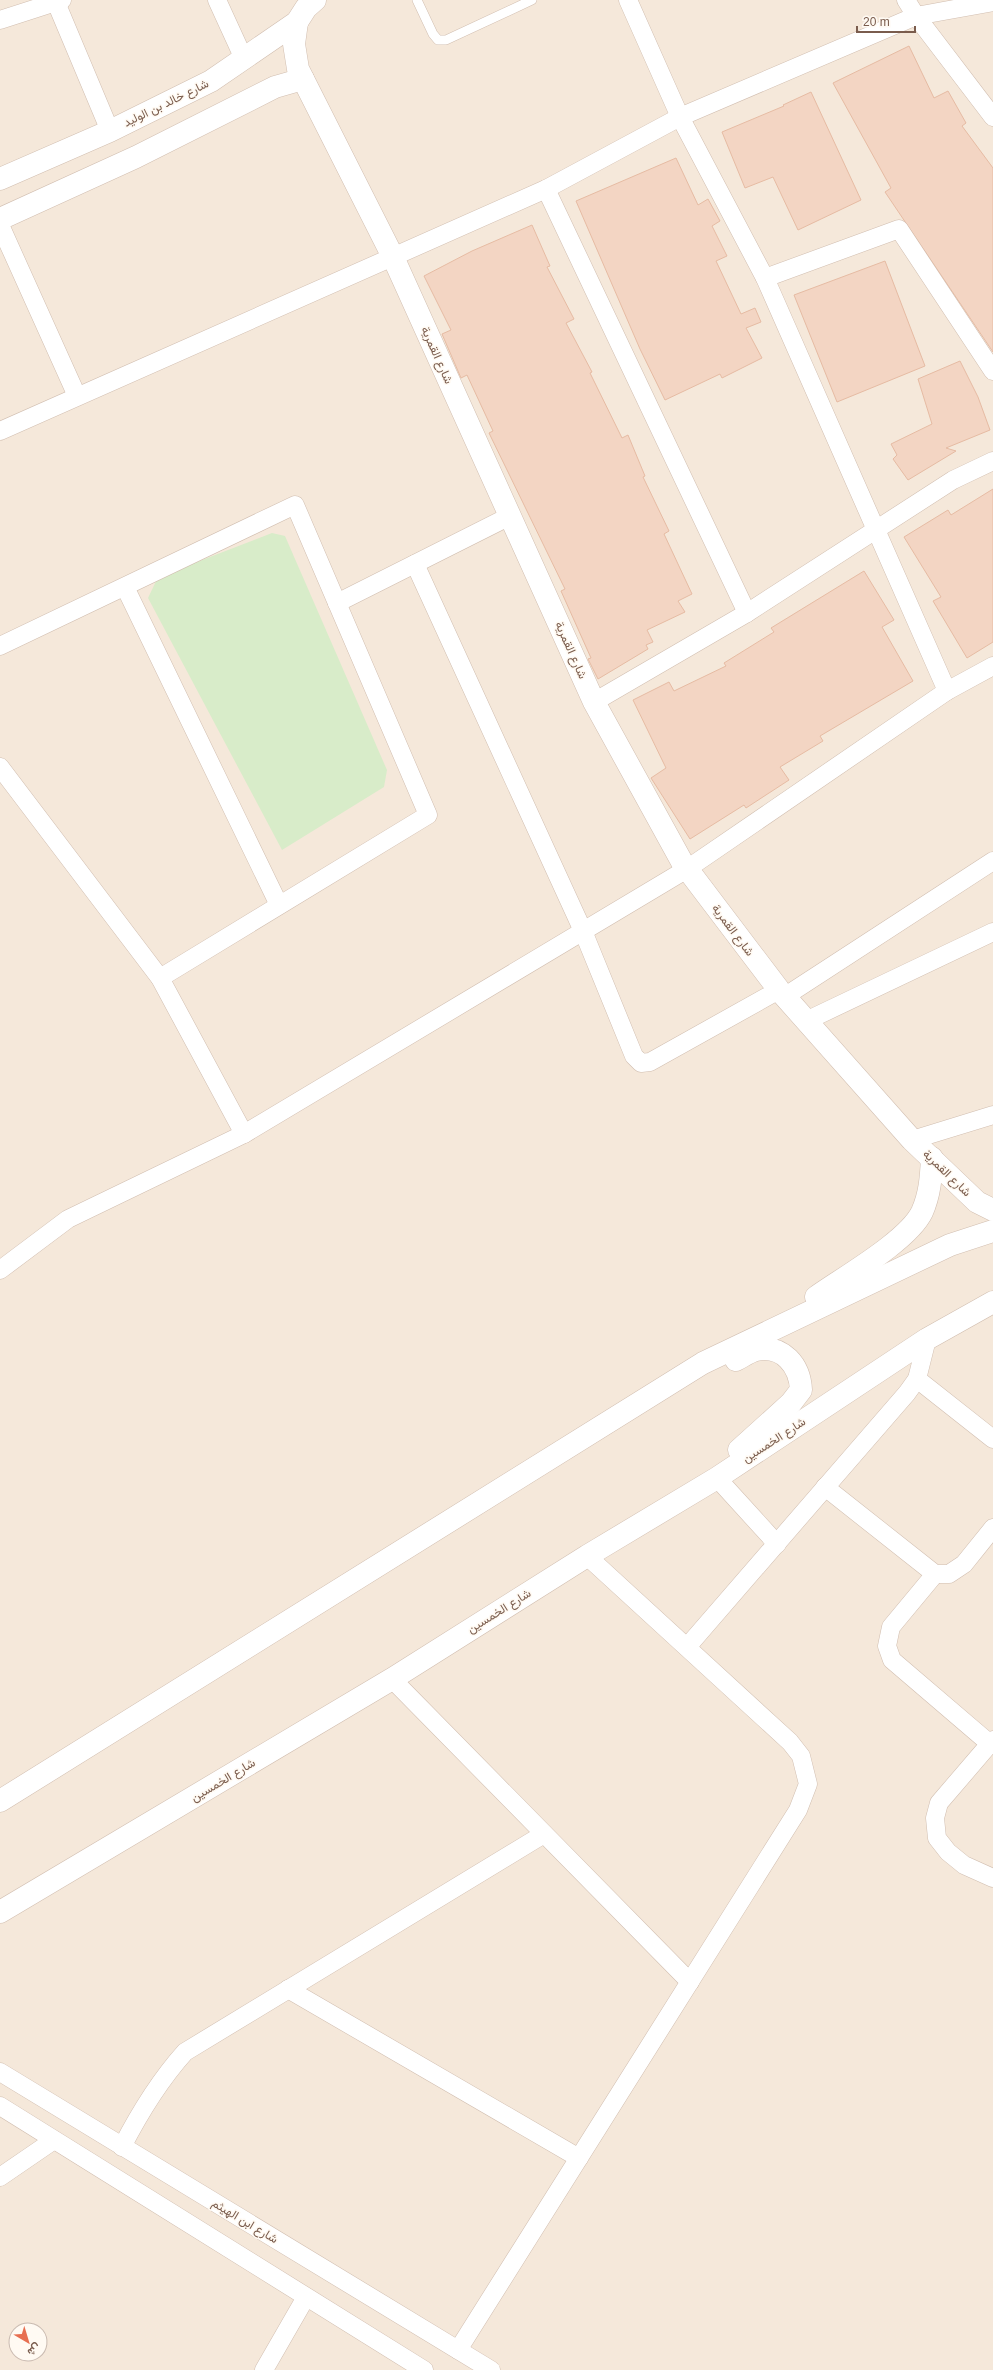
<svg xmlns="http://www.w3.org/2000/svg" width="993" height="2370" viewBox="0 0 993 2370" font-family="Arial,Vazirmatn,sans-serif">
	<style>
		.residential { fill: #f5e8da; fill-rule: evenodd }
		.park { fill: #d8ecc9 }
		.building { fill: #f3d5c3; stroke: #e6bba3 }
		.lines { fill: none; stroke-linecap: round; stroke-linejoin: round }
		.service-casing { stroke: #d1beb0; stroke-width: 10 }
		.minor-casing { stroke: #d1beb0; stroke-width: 19 }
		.tertiary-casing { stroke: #d1beb0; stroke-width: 23 }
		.service { stroke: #fff; stroke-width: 9 }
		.minor { stroke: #fff; stroke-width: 18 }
		.tertiary { stroke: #fff; stroke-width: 22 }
		.labels { text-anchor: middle; stroke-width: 3; stroke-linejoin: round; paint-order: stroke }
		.street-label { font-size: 12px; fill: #7a5c4d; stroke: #fffaf3 }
	</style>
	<rect width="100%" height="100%" fill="#fdf6ec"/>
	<path class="residential" d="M 0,0 L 993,0 L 993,2370 L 0,2370 ZM 16,2330 L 40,2330 L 40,2354 L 16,2354 Z"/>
	<polygon class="park" points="272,533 285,536 387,770 384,787 282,850 148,598 158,577"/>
	<g class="building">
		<polygon points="909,46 934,98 948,91 966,123 962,126 993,168 993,352 885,192 891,188 833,83"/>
		<polygon points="811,92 861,200 798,230 773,177 745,188 722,132 784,106 783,105"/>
		<polygon points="676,158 698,205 708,199 720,221 712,226 727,256 716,261 741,314 755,308 761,322 746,328 762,358 722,378 720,374 665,400 640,349 576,201"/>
		<polygon points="532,225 550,266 547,267 574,319 566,323 592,372 590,373 622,438 628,435 645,476 643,477 669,531 664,534 692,594 678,601 685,612 647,630 653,642 646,645 648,649 598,679 588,659 591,658 561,591 565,589 489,433 493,431 467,375 461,378 442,334 451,330 424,276 472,251"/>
		<polygon points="885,261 925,366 837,402 794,295"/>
		<polygon points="960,361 978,397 990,430 946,448 956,451 908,480 893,459 897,455 891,444 932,424 918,379"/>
		<polygon points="993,489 993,642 967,658 933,601 941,597 904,537 948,510 951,515"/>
		<polygon points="864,571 894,620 882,627 913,681 820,736 823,741 780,767 789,780 746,808 744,805 690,839 651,778 666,768 633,700 669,682 674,691 726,666 724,663 774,632 771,628"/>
	</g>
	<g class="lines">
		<defs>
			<polyline id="service" points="417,0 433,34 438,40 446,40 532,0"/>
			<g id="minor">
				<polyline points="55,0 110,131"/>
				<polyline points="217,0 244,59"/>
				<polyline points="628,0 680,117 765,278 947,691"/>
				<polyline points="906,0 916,16 993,117"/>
				<polyline points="0,20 62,0"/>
				<polyline points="546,189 747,613"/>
				<polyline points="0,225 77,396"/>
				<polyline points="765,278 899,229 993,371"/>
				<polyline points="0,431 546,189 680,117 916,16 993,2"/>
				<polyline points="415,564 583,931 634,1056 641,1063 650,1062 779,990"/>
				<polyline points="125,587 279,905"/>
				<polyline points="337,603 510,516"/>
				<polyline points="0,646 295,505 428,815 160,978"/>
				<polyline points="594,702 747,613 953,480 993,461"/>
				<polyline points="0,767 160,978 244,1134"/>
				<polyline points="784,997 993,861"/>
				<polyline points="806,1021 993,932"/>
				<polyline points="912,1140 993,1115"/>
				<polyline points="0,1270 68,1219 244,1134 687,869 947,691 993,666"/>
				<polyline points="917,1379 993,1439"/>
				<polyline points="717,1478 777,1544"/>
				<polyline points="825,1487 935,1574 949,1574 964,1564 993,1528"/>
				<polyline points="935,1574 891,1627 887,1646 892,1660 989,1743"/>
				<polyline points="687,1647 907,1393 917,1379 927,1339"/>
				<polyline points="392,1679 690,1982"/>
				<polyline points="993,1740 939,1803 935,1818 937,1838 948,1852 964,1865 993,1878"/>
				<polyline points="288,1989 579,2158"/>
				<polyline points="0,2072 491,2370"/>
				<polyline points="0,2106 424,2370"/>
				<path d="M 122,2147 C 140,2112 159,2081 185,2052 L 544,1834"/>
				<polyline points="0,2177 54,2140"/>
				<polyline points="458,2350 798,1810 808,1784 801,1756 790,1742 587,1556"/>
				<polyline points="264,2370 306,2297"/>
			</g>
			<g id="tertiary">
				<polyline points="297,22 294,44 298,69 393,257 594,702 682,862 779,990 912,1140 977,1202 993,1210"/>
				<polyline points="0,179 110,131 211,81 297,22 306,8 315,0"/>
				<polyline points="0,219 136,157 275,87 303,79"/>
				<path d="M 816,1297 C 844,1277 908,1241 922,1212 C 930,1194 931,1177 932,1158"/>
				<path d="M 736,1360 C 742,1357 749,1352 756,1350 C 783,1344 800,1366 801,1390 L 791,1403 L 739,1450"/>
				<polyline points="0,1801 703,1363 950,1245 993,1231"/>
				<polyline points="0,1912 392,1679 587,1556 717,1478 927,1339 993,1302"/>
			</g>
		</defs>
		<use href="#service" class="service-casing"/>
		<use href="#minor" class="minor-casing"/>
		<use href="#tertiary" class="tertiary-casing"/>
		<use href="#service" class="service"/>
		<use href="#minor" class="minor"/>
		<use href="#tertiary" class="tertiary"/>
	</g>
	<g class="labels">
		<g class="street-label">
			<text transform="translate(166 103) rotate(-26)" y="4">شارع خالد بن الوليد</text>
			<text transform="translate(437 355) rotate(66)" y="4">شارع القمرية</text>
			<text transform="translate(571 650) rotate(66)" y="4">شارع القمرية</text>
			<text transform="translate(733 930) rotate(53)" y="4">شارع القمرية</text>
			<text transform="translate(947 1173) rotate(44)" y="4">شارع القمرية</text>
			<text transform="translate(774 1440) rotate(-33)" y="4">شارع الخمسين</text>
			<text transform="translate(499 1611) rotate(-32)" y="4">شارع الخمسين</text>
			<text transform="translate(223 1780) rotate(-31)" y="4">شارع الخمسين</text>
			<text transform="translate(245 2221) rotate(31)" y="4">شارع ابن الهيثم</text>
		</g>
	</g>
	<g transform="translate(28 2342) rotate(142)"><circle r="19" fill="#fffaf3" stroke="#cabbb1"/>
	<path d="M0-3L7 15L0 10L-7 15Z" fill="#e76f51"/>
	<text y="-6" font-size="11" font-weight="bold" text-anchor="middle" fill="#7a5c4d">ش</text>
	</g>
	<path d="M857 26v6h58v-6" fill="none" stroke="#7a5c4d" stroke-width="2"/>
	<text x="863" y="26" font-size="12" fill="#7a5c4d" stroke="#fffaf3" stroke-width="3" paint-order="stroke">20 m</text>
</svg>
